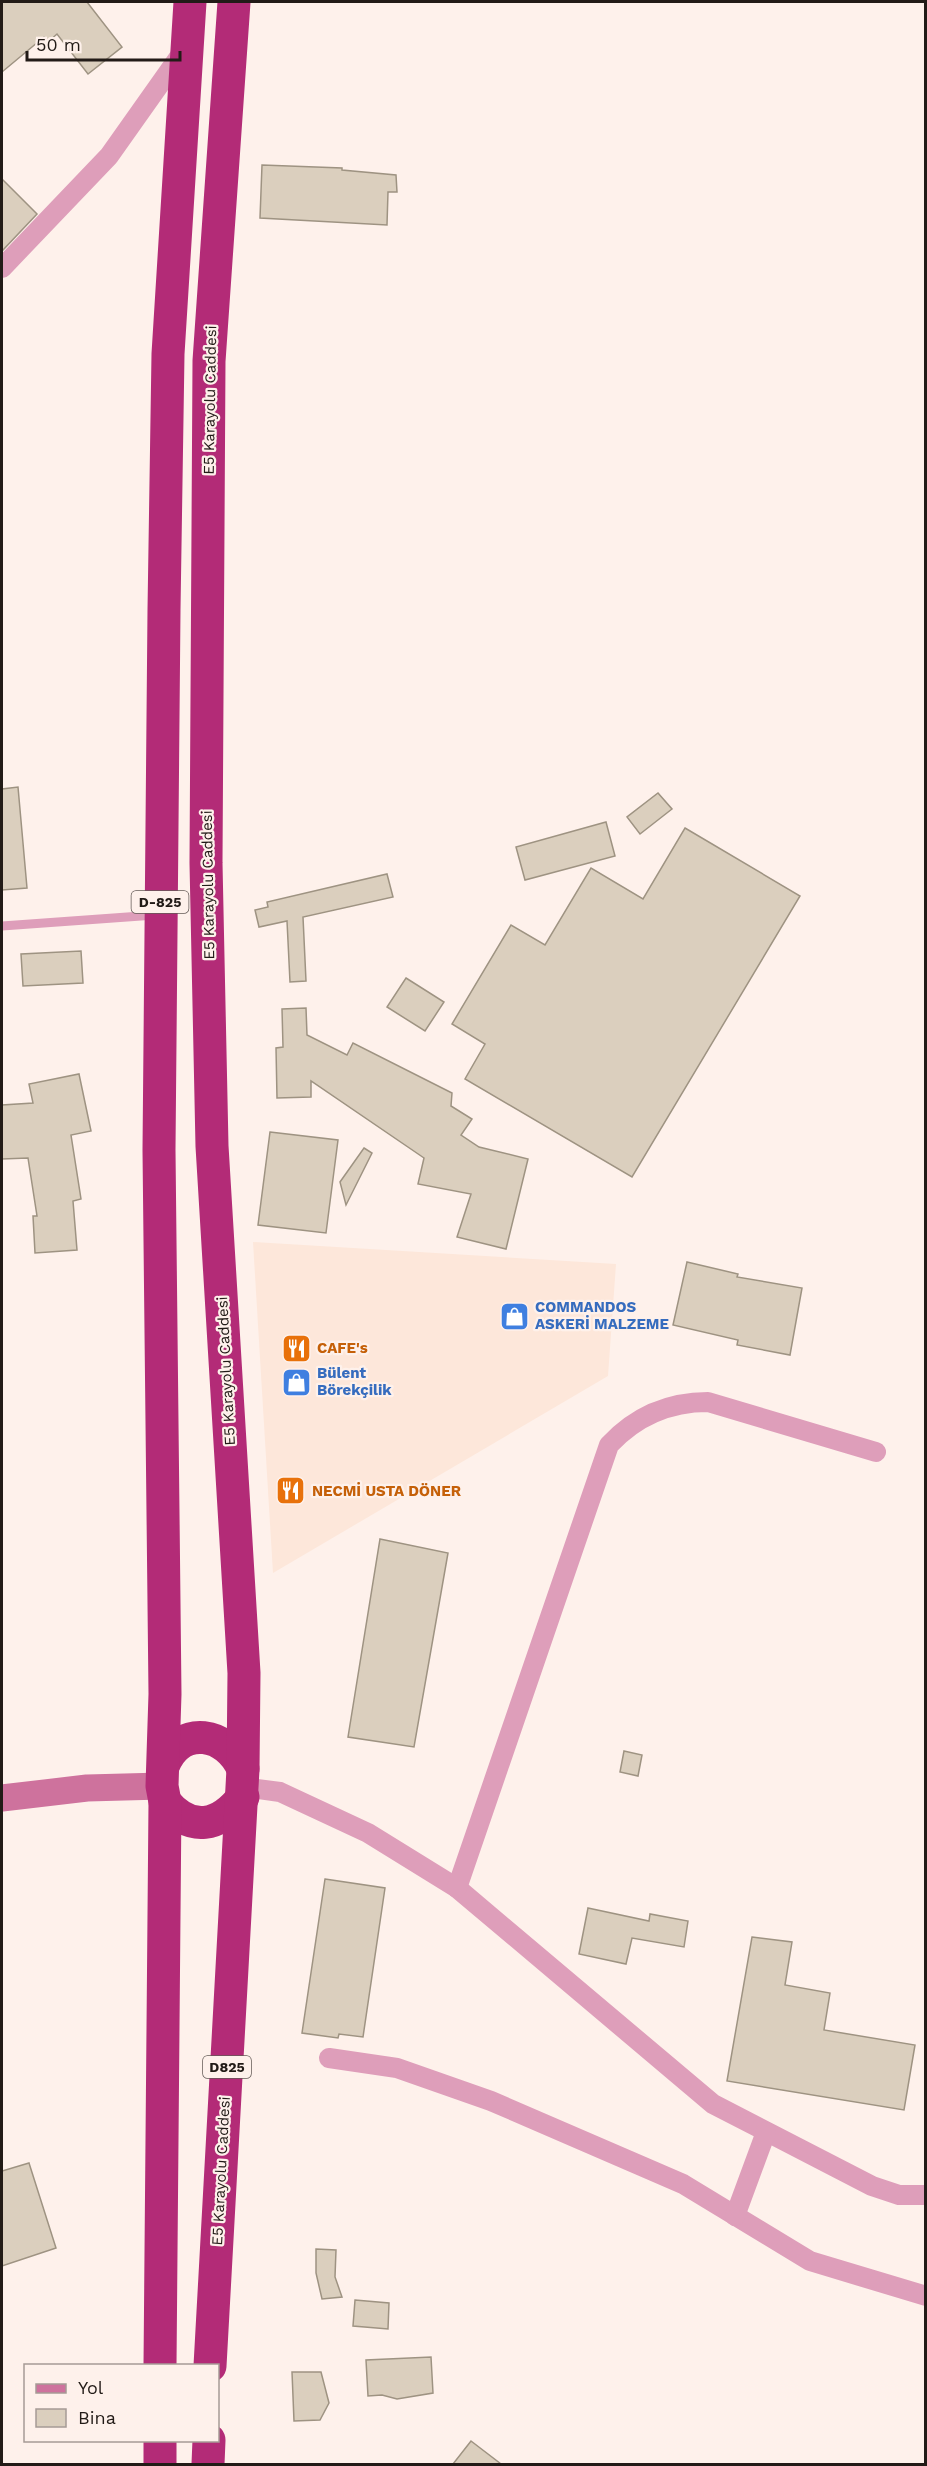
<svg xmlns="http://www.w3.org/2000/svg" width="927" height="2466" viewBox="0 0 927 2466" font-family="'Work Sans',sans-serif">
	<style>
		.built { fill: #fde7da }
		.building { fill: #dbcfbe; stroke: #9e9382; stroke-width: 1.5 }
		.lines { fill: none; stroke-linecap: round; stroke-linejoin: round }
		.lane { stroke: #de9eba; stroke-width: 9 }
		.street { stroke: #de9eba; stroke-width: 20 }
		.secondary { stroke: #ce729d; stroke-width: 27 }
		.highway { stroke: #b32b77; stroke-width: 33 }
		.labels { text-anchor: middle; stroke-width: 4.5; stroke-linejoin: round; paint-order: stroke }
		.shield { fill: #fef1eb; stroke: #645b57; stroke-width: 1.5 }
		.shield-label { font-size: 14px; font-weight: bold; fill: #221b17 }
		.street-label { font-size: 15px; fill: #221b17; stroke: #fef1eb }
		.shop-label { font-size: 15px; font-weight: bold; fill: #366cbe; stroke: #fef1eb; text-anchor: start }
		.food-label { font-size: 15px; font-weight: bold; fill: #c56008; stroke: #fef1eb; text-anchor: start }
	</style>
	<rect width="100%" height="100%" fill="#fef1eb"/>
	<polygon class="built" points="253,1242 616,1264 608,1376 273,1573"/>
	<g class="building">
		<polygon points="2,2 87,2 122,47 88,74 57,34 48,42 44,37 2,72"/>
		<polygon points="262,165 342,168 342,170 396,175 397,192 388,192 387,225 260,218"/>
		<polygon points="2,179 37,214 2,251"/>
		<polygon points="18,787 27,888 2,890 2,789"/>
		<polygon points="658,793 672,809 640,834 627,817"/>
		<polygon points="606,822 615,856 525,880 516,847"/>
		<polygon points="685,828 800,896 632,1177 465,1079 485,1044 452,1024 511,925 545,945 591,868 643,899"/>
		<polygon points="387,874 393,897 303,917 306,981 290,982 287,921 259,927 255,910 268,907 267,902"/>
		<polygon points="81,951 83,983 23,986 21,954"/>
		<polygon points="406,978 444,1002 425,1031 387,1007"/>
		<polygon points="306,1008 307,1035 347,1055 353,1043 452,1093 451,1106 472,1119 461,1135 479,1147 528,1159 506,1249 457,1237 471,1194 418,1184 424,1158 311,1081 311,1097 277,1098 276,1048 283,1047 282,1009"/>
		<polygon points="79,1074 91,1131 71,1135 81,1199 73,1201 77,1250 35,1253 33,1216 37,1216 28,1158 2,1159 2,1105 33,1103 29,1084"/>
		<polygon points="270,1132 338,1140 326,1233 258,1225"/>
		<polygon points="364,1148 372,1153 346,1205 340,1182"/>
		<polygon points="687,1262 738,1274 737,1277 802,1288 790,1355 737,1345 738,1340 673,1325"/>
		<polygon points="380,1539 448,1553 414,1747 348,1737"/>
		<polygon points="624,1751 642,1755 638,1776 620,1772"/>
		<polygon points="325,1879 385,1888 363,2037 339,2034 338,2038 302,2033"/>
		<polygon points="588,1908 649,1921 650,1914 688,1921 684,1947 632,1938 626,1964 579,1954"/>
		<polygon points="752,1937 792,1942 785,1985 830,1993 824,2030 915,2045 904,2110 727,2081"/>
		<polygon points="29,2163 56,2248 2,2266 2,2171"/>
		<polygon points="316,2249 336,2250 335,2277 342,2297 322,2299 316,2273"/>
		<polygon points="355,2300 389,2303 388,2329 353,2326"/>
		<polygon points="431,2357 433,2393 397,2399 382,2395 368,2396 366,2360"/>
		<polygon points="292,2372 321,2372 329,2403 320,2420 294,2421"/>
		<polygon points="471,2441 501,2464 453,2464"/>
	</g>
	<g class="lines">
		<polyline class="lane" points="2,926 155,915"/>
		<g class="street">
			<polyline points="2,268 109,156 184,50"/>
			<polyline points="243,1787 280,1792 368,1833 457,1888 713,2104 872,2186 899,2195 926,2195"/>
			<path d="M 457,1888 L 609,1445 C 636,1416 668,1402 708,1402 L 876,1452"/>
			<polyline points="329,2058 397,2068 491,2101 683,2184 810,2261 926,2296"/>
			<polyline points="735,2216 766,2132"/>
		</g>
		<polyline class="secondary" points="2,1798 87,1788 162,1786"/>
		<g class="highway">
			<path d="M 164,1764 C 181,1724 227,1732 243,1769"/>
			<path d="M 165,1802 C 191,1833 219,1827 243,1797"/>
			<polyline points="160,2366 165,1802 162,1786 165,1694 159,1150 164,610 168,354 190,2"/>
			<polyline points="210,2366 243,1769 244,1673 212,1146 206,863 209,361 234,2"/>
			<polyline points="160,2464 160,2440"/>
			<polyline points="208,2464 209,2440"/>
		</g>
	</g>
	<defs>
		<symbol id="shop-square" viewBox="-11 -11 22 22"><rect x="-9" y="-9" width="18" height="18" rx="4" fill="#3f7fe0" stroke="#fef1eb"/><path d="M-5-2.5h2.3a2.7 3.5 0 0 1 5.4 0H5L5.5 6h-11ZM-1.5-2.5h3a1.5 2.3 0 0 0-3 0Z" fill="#fff"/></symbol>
		<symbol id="restaurant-square" viewBox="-11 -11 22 22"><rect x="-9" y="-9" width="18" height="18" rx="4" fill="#e8710a" stroke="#fef1eb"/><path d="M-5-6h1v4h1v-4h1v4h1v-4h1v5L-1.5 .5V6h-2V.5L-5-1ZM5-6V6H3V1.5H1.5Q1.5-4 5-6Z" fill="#fff"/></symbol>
	</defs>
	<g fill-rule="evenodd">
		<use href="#shop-square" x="498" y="1300" width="33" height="33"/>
		<use href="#restaurant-square" x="280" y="1332" width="33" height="33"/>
		<use href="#shop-square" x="280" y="1366" width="33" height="33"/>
		<use href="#restaurant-square" x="274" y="1474" width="33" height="33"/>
	</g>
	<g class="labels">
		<g class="shield">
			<rect x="131.5" y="891" width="57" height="22" rx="4.5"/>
			<rect x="203" y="2056" width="48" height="22" rx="4.5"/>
		</g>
		<g class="shield-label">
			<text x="160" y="907">D-825</text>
			<text x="227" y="2072">D825</text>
		</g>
		<g class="street-label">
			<text transform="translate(210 400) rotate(-89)" y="5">E5 Karayolu Caddesi</text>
			<text transform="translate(208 885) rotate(-91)" y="5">E5 Karayolu Caddesi</text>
			<text transform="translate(226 1371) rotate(-93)" y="5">E5 Karayolu Caddesi</text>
			<text transform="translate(221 2171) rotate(-87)" y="5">E5 Karayolu Caddesi</text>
		</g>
		<g class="shop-label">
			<text x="535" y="1312">COMMANDOS<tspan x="535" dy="17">ASKERİ MALZEME</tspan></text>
			<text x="317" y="1378">Bülent<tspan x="317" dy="17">Börekçilik</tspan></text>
		</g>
		<g class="food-label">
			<text x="317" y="1353">CAFE's</text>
			<text x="312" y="1496">NECMİ USTA DÖNER</text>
		</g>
	</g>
	<rect width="927" height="2466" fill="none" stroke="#221b17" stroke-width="6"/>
	<rect x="24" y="2364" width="195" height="78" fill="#fef1eb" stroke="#a69b96" stroke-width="1.5"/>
	<rect x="36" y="2384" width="30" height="9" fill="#ce729d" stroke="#a69b96" stroke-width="1.5"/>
	<text x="78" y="2394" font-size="18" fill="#221b17">Yol</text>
	<rect x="36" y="2409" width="30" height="18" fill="#dbcfbe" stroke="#a69b96" stroke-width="1.5"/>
	<text x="78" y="2424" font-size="18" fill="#221b17">Bina</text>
	<path d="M27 51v9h153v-9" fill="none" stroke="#221b17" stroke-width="3"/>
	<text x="36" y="51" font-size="18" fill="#221b17" stroke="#fef1eb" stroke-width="4.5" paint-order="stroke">50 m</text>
</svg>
